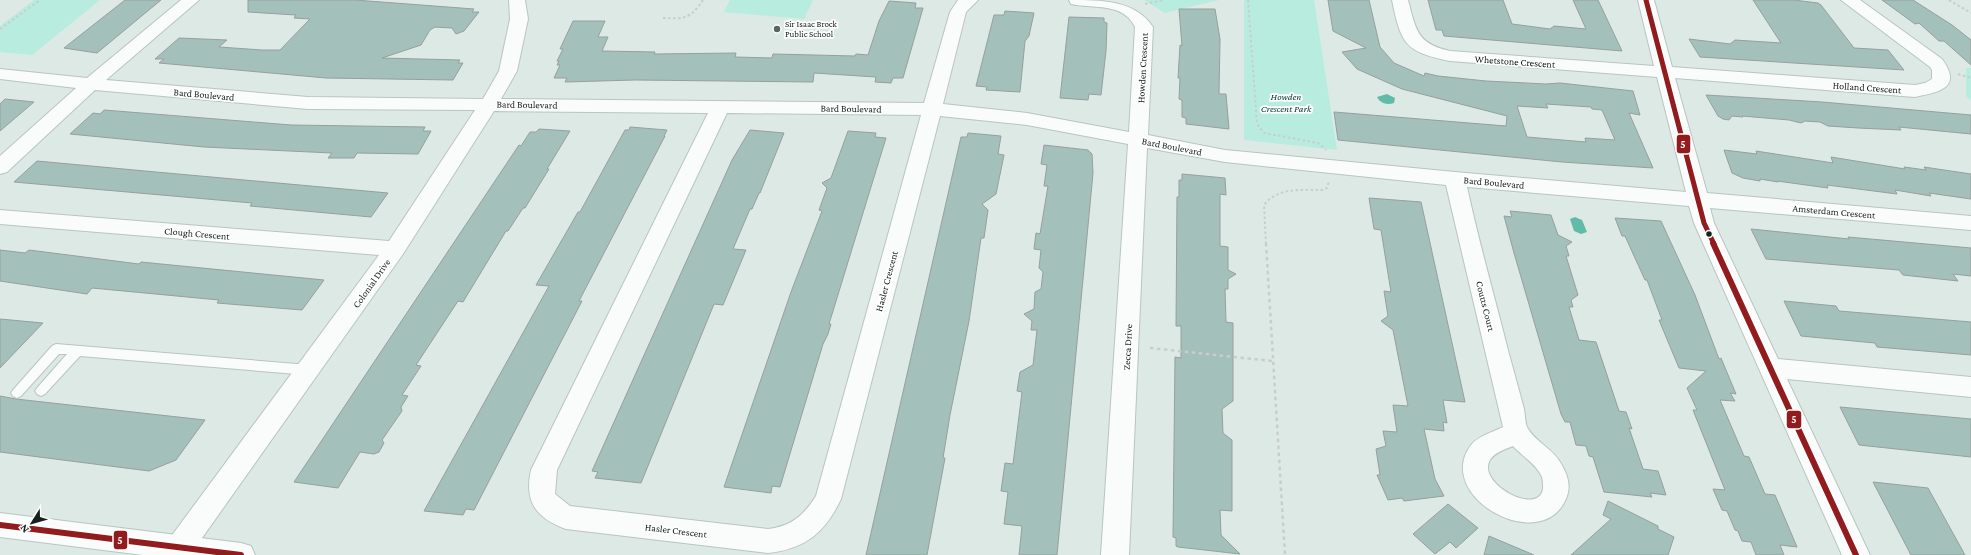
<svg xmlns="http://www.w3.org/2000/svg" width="1971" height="555" viewBox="0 0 1971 555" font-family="'Crimson Pro',serif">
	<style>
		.green { fill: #b8ecdf }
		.water { fill: #61bba9 }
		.building { fill: #a4c0ba; stroke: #96a09d; fill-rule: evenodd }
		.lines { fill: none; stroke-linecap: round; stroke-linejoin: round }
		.service-casing { stroke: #bac4c1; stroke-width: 2 }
		.minor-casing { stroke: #bac4c1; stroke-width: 2 }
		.secondary-casing { stroke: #bac4c1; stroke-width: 2 }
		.path-far1 { stroke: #c9cecc; stroke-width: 2; stroke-dasharray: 2.5 2.5; stroke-linecap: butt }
		.path { stroke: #c9cecc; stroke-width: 2.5; stroke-dasharray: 3.5 3.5; stroke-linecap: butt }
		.service { fill: #fafcfb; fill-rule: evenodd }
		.minor { fill: #fafcfb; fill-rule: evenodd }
		.secondary { fill: #fafcfb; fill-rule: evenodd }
		.bus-1-far1-casing { stroke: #fff; stroke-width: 8 }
		.bus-1-casing { stroke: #fff; stroke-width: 10 }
		.bus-1-far1 { stroke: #921b1e; stroke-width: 5 }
		.bus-1 { stroke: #921b1e; stroke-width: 6 }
		.poi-dot { fill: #5b6662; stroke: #fff; stroke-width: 1.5 }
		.bus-dot { fill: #151f1c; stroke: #fff; stroke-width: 1.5 }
		.labels { text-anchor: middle; stroke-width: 3.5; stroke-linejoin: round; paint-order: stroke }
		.far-poi-label { font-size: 9px; fill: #151f1c; stroke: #fff; text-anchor: start }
		.street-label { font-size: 10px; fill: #151f1c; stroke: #fff }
		.park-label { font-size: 10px; font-style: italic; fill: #00342b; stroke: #fff }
		.line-badge { stroke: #fff; stroke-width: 1.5 }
		.badge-label { font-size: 11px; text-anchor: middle; font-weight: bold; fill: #fff }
	</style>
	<rect width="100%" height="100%" fill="#dce9e5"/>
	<g class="green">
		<polygon points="34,0 100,0 32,55 0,52 0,26"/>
		<polygon points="730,0 813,0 804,19 724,12"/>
		<polygon points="1144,0 1219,0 1165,13"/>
		<polygon points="1244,0 1314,0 1337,150 1244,140"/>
		<polygon points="1966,68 1971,68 1971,100 1966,96"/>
	</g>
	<g class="water">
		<path d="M 1387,94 L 1395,98 L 1394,103 C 1387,105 1381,104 1377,97 Z"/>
		<polygon points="1575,217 1582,220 1587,232 1581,234 1574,231 1570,219"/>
	</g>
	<g class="building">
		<polygon points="125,0 161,0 97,53 64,48"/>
		<polygon points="248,0 355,0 474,9 472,12 479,12 464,31 456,34 452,28 435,27 430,30 421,45 382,58 460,60 458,63 463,63 453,80 326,78 159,63 164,59 155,59 179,38 227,40 219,47 262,50 280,50 310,19 294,18 296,15 248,12"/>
		<path d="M 1328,0 L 1369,0 L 1380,47 L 1394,63 L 1424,76 L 1425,73 L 1438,76 L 1486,81 L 1546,84 L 1560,83 L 1633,91 L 1640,115 L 1629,113 L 1653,168 L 1562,162 L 1338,140 L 1334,112 L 1506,126 L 1507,116 L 1402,89 L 1357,69 L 1342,52 L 1366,48 L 1333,31 ZM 1546,104 L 1591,107 L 1592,109 L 1602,110 L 1615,140 L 1585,138 L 1586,142 L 1527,137 L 1517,106 L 1548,108 Z"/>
		<polygon points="1428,0 1503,0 1512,24 1550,29 1554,26 1586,29 1573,0 1598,0 1622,51 1444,36 1442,30 1436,30"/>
		<polygon points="1753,0 1794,0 1818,3 1821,5 1854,48 1888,50 1904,70 1700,57 1689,39 1730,44 1735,40 1781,43"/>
		<polygon points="1882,0 1913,0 1952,25 1971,40 1971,65 1944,41 1939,41 1919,23 1915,24"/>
		<polygon points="889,1 916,3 915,8 923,8 903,78 893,78 891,83 875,82 876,77 814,73 813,82 635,80 565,82 567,78 554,78 560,65 557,65 559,61 557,61 563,49 560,49 573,21 605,21 598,37 608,37 602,51 655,52 654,54 736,53 735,57 772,58 773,54 855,56 856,54 868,55 879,21"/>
		<polygon points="1179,9 1215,9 1220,39 1219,94 1226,94 1229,129 1186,124 1186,118 1182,117 1182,100 1179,99 1180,78 1178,78 1180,45 1182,46"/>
		<polygon points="1005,11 1034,13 1029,36 1025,41 1020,92 986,90 987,87 976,86 994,15 1004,15"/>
		<polygon points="1069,17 1104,18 1104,22 1107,23 1106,51 1101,95 1089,94 1088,100 1060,98"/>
		<polygon points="1706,95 1822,102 1971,115 1971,134 1899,127 1901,130 1858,128 1828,126 1820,122 1805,121 1801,123 1789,120 1742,116 1743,117 1732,116 1729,120 1723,119 1718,116"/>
		<polygon points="5,99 34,102 0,131 0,104"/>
		<polygon points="104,110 291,125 425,127 423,131 431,131 418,154 357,153 354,158 328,158 332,153 204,147 70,134 93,113 100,114"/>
		<polygon points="630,127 667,130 664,136 665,136 579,301 582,301 474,510 466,509 463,515 424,511 549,286 536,285 578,212 580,212 625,130 629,130"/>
		<polygon points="539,129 570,131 547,169 549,169 525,208 523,208 508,231 506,231 463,302 458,301 416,365 421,366 402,395 408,396 401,407 402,411 382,440 384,443 379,452 374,454 360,452 338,488 294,482 519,145 521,146 530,132 536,132"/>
		<polygon points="750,130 784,133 760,193 759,193 752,209 750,209 733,249 746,250 723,305 714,304 641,483 595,478 598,472 592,471 636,373 732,160"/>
		<polygon points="848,131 876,133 875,137 886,138 829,324 831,324 828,334 823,344 780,487 772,486 771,493 724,487 791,292 822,211 819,210 827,188 822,183 831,178"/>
		<polygon points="968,133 1001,136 998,154 1004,155 996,194 982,204 988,210 984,238 981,238 969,321 950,415 943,458 945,458 927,555 866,555 961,137 967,137"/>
		<polygon points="1044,145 1088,150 1092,154 1093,173 1057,555 1019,555 1022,526 1004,524 1008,492 1001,491 1005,463 1013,464 1022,392 1017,391 1020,372 1033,365 1037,330 1031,330 1032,321 1024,314 1034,309 1035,292 1041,289 1043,272 1039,268 1041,250 1034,249 1036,233 1040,234 1048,186 1044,186 1047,165 1041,164"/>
		<polygon points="1724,150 1757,154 1756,151 1833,163 1831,157 1905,169 1904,167 1926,170 1924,167 1971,174 1971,199 1929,193 1931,196 1895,190 1897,194 1827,185 1828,188 1777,181 1778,182 1760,179 1760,181 1743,178 1732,173"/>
		<polygon points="37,161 156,172 388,193 371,217 250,206 252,203 14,182"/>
		<polygon points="1182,174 1225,178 1226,195 1220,194 1220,246 1228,247 1228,270 1236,274 1228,279 1228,289 1225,289 1226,322 1233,323 1233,401 1222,409 1223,433 1232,440 1232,511 1220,510 1221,535 1240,554 1178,547 1176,546 1176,538 1173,537 1175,357 1181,358 1181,326 1176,326 1177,197 1179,197 1179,180 1182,180"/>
		<polygon points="1369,198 1421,202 1423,211 1465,402 1443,400 1447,423 1443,422 1444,431 1424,429 1435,479 1444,496 1404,501 1402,498 1388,500 1377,475 1380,475 1376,449 1386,446 1383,431 1397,432 1393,405 1408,406 1393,330 1381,321 1388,316 1384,291 1391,292 1381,230 1374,229"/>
		<polygon points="1510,211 1551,215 1558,235 1572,242 1566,246 1569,256 1566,256 1578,295 1571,300 1573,307 1569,307 1579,340 1596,342 1619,411 1626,412 1632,429 1629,428 1643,469 1658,471 1666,495 1650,493 1652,497 1604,492 1593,457 1589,456 1586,446 1576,445 1570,422 1565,422 1561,414 1514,253 1504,216 1512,217"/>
		<polygon points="1615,218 1661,221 1695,295 1719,359 1721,358 1736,394 1730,393 1735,401 1720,400 1744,456 1749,457 1765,494 1775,495 1797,547 1780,545 1784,555 1756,555 1751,542 1742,541 1738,531 1735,530 1727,511 1722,510 1713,489 1725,490 1693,410 1697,410 1687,388 1706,371 1679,368 1659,320 1662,320 1647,280 1645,280 1625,236 1622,236"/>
		<polygon points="1751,229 1849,239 1848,237 1971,248 1971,276 1953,274 1958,281 1903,275 1899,270 1766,259"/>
		<polygon points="0,250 25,253 29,250 139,264 141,262 324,280 302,310 217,303 219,300 92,288 87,294 0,281"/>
		<polygon points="1784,301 1836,306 1839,311 1971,322 1971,355 1877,347 1875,343 1801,336"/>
		<polygon points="0,319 43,323 0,368"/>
		<polygon points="0,396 16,399 205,420 176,460 149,471 0,452"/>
		<polygon points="1840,407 1971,419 1971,457 1859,445"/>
		<polygon points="1873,482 1928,488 1965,555 1911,555"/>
		<polygon points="1608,501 1658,526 1658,529 1674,537 1668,555 1571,555 1611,519 1603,515"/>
		<polygon points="1448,504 1478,528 1456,548 1450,542 1435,554 1413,534"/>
		<polygon points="1489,536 1534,555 1484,555"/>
	</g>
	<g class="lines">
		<defs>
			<polygon id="service" points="56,344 309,365 313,367 315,370 313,373 309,375 80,356 45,394 41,396 37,394 35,391 37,388 67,354 59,354 21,396 17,398 13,396 11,393 13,390 52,346"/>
			<path id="minor" d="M 181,0 L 199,0 L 106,80 L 308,97 L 483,99 L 499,71 L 510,19 L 509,0 L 525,0 L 528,19 L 517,71 L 501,99 L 924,103 L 950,12 L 958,0 L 978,0 L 966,12 L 943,104 L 1027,113 L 1129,132 L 1135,27 C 1123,2 1094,9 1071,4 L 1069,0 C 1102,0 1135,0 1153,27 L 1148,135 L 1225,150 L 1455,172 L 1686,192 L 1657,77 L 1450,61 C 1405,52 1401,44 1392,0 L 1408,0 C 1416,30 1417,44 1450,51 L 1654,66 L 1638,0 L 1654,0 L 1672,67 L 1915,85 L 1925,83 L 1932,79 L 1932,70 L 1930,67 L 1841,0 L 1860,0 L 1942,59 C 1963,88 1939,92 1915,97 L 1675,78 L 1707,193 L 1971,216 L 1971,230 L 1710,208 L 1714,223 L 1778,359 L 1971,377 L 1971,397 L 1787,379 L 1870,555 L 1842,555 L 1694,223 L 1689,206 L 1467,187 C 1479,243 1495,298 1509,354 C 1514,372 1519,390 1524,409 C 1525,414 1525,422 1527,427 C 1534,441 1552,448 1560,462 C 1568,475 1572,487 1565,501 C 1539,555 1433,496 1471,445 C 1478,436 1493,432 1503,427 L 1446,185 L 1225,162 L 1147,148 L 1129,555 L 1101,555 L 1128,144 L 1027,125 L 940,116 L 841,499 C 825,533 805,549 768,553 L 566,529 C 536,518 524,502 531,470 L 708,113 L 494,111 L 403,254 L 190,555 L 170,555 L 166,547 L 170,538 L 379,255 L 0,224 L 0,210 L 389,241 L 475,110 L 308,109 L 95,90 L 7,172 L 0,174 L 0,156 L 76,88 L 0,79 L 0,69 L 87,78 ZM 727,113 L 921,115 L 816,496 C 803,516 792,526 768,529 L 570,506 L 555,494 L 557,470 ZM 1513,446 C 1521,455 1537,465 1542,477 C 1543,481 1543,485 1543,489 C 1538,517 1476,483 1490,460 C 1494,453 1505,449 1513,446 Z"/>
			<polygon id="secondary" points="0,513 241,543 251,546 255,555 143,555 0,537"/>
		</defs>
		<use href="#service" class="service-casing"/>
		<use href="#minor" class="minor-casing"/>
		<use href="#secondary" class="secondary-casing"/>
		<g class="path-far1">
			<polyline points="1248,0 1257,124 1264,133 1318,143 1326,150"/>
			<polyline points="1949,0 1971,13"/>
			<polyline points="1145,4 1164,0"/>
			<path d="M 663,18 C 685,19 690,19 703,0"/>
			<polyline points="0,29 40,0"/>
			<polyline points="1958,74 1971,78"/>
			<path d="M 1266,244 L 1264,205 C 1278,187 1301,190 1322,190 L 1327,188 L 1329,181"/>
		</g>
		<g class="path">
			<polyline points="1266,243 1285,555"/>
			<polyline points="1150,348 1272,361"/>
		</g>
		<use href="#service" class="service"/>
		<use href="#minor" class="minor"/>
		<use href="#secondary" class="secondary"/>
		<defs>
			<polyline id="bus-1-far1" points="1646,0 1704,223 1714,244"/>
			<g id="bus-1">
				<polyline points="1713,243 1856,555"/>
				<polyline points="0,525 241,555"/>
			</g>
		</defs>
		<use href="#bus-1-far1" class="bus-1-far1-casing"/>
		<use href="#bus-1" class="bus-1-casing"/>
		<use href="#bus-1-far1" class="bus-1-far1"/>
		<use href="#bus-1" class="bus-1"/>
	</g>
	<circle class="poi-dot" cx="777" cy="29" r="4"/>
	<circle class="bus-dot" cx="1709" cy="234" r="3.5"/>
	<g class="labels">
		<g class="far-poi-label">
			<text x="785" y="27">Sir Isaac Brock<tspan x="785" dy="10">Public School</tspan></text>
		</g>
		<g class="street-label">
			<text transform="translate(1515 61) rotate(4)" y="4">Whetstone Crescent</text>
			<text transform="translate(1142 68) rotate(-87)" y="4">Howden Crescent</text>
			<text transform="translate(1867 87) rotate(4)" y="4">Holland Crescent</text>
			<text transform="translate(204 94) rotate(5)" y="4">Bard Boulevard</text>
			<text transform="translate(527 104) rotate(1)" y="4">Bard Boulevard</text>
			<text transform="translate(851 108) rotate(1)" y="4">Bard Boulevard</text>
			<text transform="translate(1172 146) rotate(11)" y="4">Bard Boulevard</text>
			<text transform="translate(1494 182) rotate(5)" y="4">Bard Boulevard</text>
			<text transform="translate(1834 211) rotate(5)" y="4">Amsterdam Crescent</text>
			<text transform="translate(197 233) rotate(5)" y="4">Clough Crescent</text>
			<text transform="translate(886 281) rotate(-75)" y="4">Hasler Crescent</text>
			<text transform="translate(371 283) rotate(-55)" y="4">Colonial Drive</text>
			<text transform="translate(1486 306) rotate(76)" y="4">Coutts Court</text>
			<text transform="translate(1127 347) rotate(-87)" y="4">Zecca Drive</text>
			<text transform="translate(676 530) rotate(7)" y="4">Hasler Crescent</text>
		</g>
		<g class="park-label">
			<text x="1286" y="100">Howden<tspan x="1286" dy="12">Crescent Park</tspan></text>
		</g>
	</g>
	<g class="line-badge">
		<rect x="1676" y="134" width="15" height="20" rx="4" fill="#921b1e"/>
		<rect x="1786" y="410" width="16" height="19" rx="4" fill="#921b1e"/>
		<rect x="113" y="530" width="15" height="20" rx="4" fill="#921b1e"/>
	</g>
	<g class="badge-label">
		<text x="1683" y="148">5</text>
		<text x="1794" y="423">5</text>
		<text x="120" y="544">5</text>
	</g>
	<g transform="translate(32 523) rotate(233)" stroke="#ffffff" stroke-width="3" paint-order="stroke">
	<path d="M0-3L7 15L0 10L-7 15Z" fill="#151f1c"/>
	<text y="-6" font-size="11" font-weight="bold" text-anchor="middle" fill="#151f1c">N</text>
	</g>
</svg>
